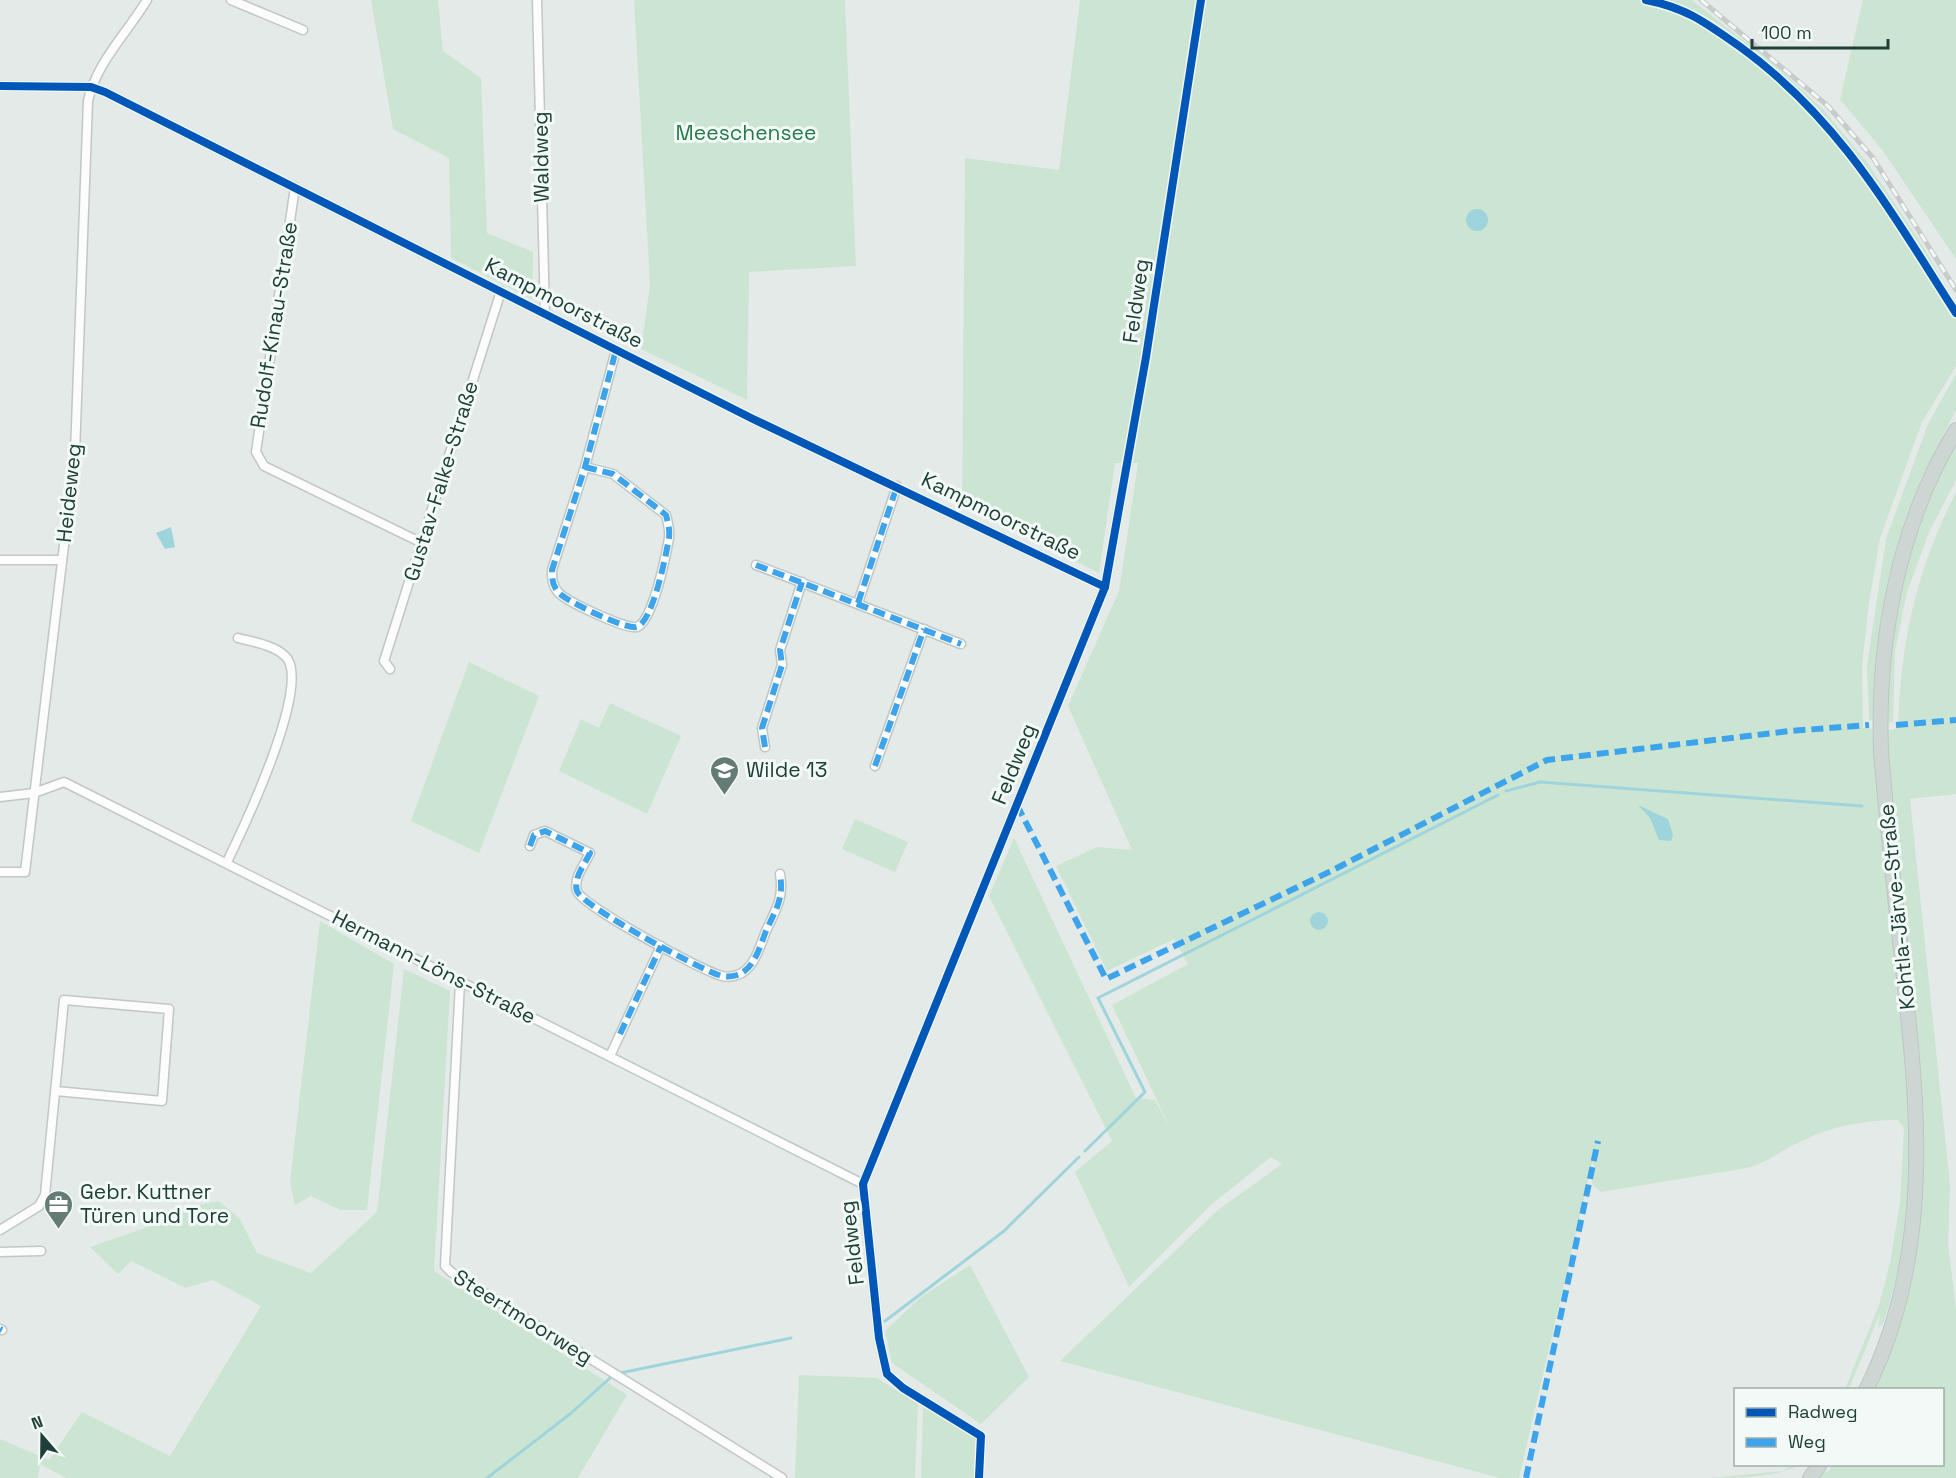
<svg xmlns="http://www.w3.org/2000/svg" width="1956" height="1478" viewBox="0 0 1956 1478" font-family="'Space Grotesk',sans-serif">
	<style>
		.green { fill: #cce5d3 }
		.water { fill: #a0d4dc }
		.lines { fill: none; stroke-linecap: round; stroke-linejoin: round }
		.stream { stroke: #a0d4dc; stroke-width: 3 }
		.street-casing { stroke: #c1c7c5; stroke-width: 11 }
		.primary-casing { stroke: #bcc7c3; stroke-width: 16 }
		.street { stroke: #fbfcfb; stroke-width: 8 }
		.primary { stroke: #cdd6d3; stroke-width: 14 }
		.rail-casing { stroke: #c7cbca; stroke-width: 5 }
		.rail { stroke: #f2f9f6; stroke-width: 3; stroke-dasharray: 9; stroke-linecap: butt }
		.quiet { stroke: #3da4ec; stroke-width: 6; stroke-dasharray: 12 6; stroke-linecap: butt }
		.cycleway-casing { stroke: #f2f9f6; stroke-width: 11 }
		.cycleway { stroke: #0057b8; stroke-width: 8 }
		.labels { text-anchor: middle; stroke-width: 6; stroke-linejoin: round; paint-order: stroke }
		.park-label { font-size: 21px; fill: #257b48; stroke: #f2f9f6 }
		.street-label { font-size: 21px; fill: #1f4038; stroke: #f2f9f6 }
		.poi-label { font-size: 21px; fill: #1f4038; stroke: #f2f9f6; text-anchor: start }
	</style>
	<rect width="100%" height="100%" fill="#e4eae7"/>
	<g class="green">
		<polygon points="371,0 438,0 443,51 481,78 487,233 533,252 532,299 451,258 449,158 393,129"/>
		<polygon points="634,0 845,0 856,266 749,272 747,400 641,349 650,285"/>
		<path d="M 1080,0 L 1692,0 L 1775,65 L 1823,109 L 1867,162 L 1919,240 L 1956,303 L 1956,366 L 1922,422 L 1880,538 L 1869,603 L 1862,666 L 1863,728 L 1873,729 L 1875,733 L 1906,1044 L 1912,1190 L 1901,1261 L 1884,1322 L 1878,1328 L 1880,1313 L 1849,1389 L 1845,1389 L 1879,1305 L 1890,1263 L 1900,1202 L 1904,1128 L 1898,1120 C 1864,1120 1832,1126 1802,1141 C 1783,1149 1767,1163 1747,1168 L 1601,1192 L 1592,1184 L 1595,1167 L 1592,1163 L 1519,1478 L 1500,1478 L 1060,1361 L 1219,1209 L 1282,1164 L 1271,1157 L 1212,1204 L 1129,1287 L 1075,1172 L 1112,1141 L 989,896 L 1014,838 L 1136,1098 L 1155,1100 L 1170,1128 L 1112,1005 L 1188,964 L 1174,939 L 1107,971 L 1056,866 L 1097,847 L 1132,850 L 1068,706 L 1119,591 L 1138,463 L 1115,463 L 1099,573 L 962,504 L 965,158 L 1059,170 Z"/>
		<polygon points="1863,0 1956,0 1956,259 1883,151 1840,99"/>
		<polygon points="1956,374 1956,410 1922,477 1905,520 1887,585 1876,652 1875,719 1869,721 1867,666 1886,539 1928,424"/>
		<path d="M 1956,437 L 1956,480 L 1930,530 L 1907,592 L 1895,651 L 1893,722 L 1889,722 L 1886,719 C 1886,655 1896,586 1917,525 C 1927,495 1943,466 1956,437 Z"/>
		<path d="M 1956,492 L 1956,794 L 1910,799 L 1950,1185 L 1948,1243 L 1956,1309 L 1956,1478 L 1818,1478 L 1822,1473 L 1830,1470 L 1831,1465 L 1942,1464 L 1942,1390 L 1870,1389 L 1918,1231 L 1924,1141 L 1886,731 L 1898,728 C 1901,639 1916,572 1956,492 Z"/>
		<polygon points="469,662 539,696 479,853 411,821"/>
		<polygon points="610,703 681,736 647,814 559,771 581,719 599,728"/>
		<polygon points="855,819 908,842 895,872 842,849"/>
		<polygon points="320,921 394,964 367,1210 340,1210 311,1196 295,1205 290,1182"/>
		<polygon points="404,969 450,991 434,1271 627,1395 578,1478 66,1478 40,1464 38,1478 0,1478 0,1439 49,1460 82,1412 170,1456 261,1306 213,1280 185,1288 131,1261 118,1274 90,1247 168,1220 200,1205 219,1201 240,1219 257,1253 311,1273 377,1212"/>
		<polygon points="970,1265 1029,1377 981,1424 892,1363 885,1331 921,1297"/>
		<polygon points="799,1375 877,1378 918,1404 915,1478 795,1478"/>
		<polygon points="923,1405 976,1437 974,1478 921,1478"/>
		<path d="M 1793,1465 L 1798,1465 C 1777,1478 1738,1478 1710,1478 L 1782,1471 Z"/>
	</g>
	<g class="water">
		<circle cx="1477" cy="220" r="11"/>
		<polygon points="171,527 175,547 165,549 156,533"/>
		<polygon points="1638,805 1668,819 1673,835 1671,841 1659,840 1650,818"/>
		<circle cx="1319" cy="921" r="9"/>
	</g>
	<g class="lines">
		<g class="stream">
			<polyline points="1506,791 1540,782 1862,806"/>
			<polyline points="1085,1151 1145,1092 1098,998 1498,795"/>
			<polyline points="885,1321 1004,1231 1079,1157"/>
			<polyline points="620,1373 791,1338"/>
			<polyline points="487,1478 570,1414 610,1378"/>
		</g>
		<defs>
			<g id="street">
				<polyline points="231,0 303,30"/>
				<polyline points="537,0 545,314"/>
				<polyline points="0,86 91,87 105,92 753,419 1105,587"/>
				<polyline points="295,187 256,452 264,466 422,543"/>
				<path d="M 585,467 L 613,474 L 666,515 C 668,523 670,530 669,538 C 666,555 653,621 637,627 C 627,630 565,601 558,592 C 552,585 552,578 552,570 L 585,467 L 616,350"/>
				<polyline points="0,560 62,560"/>
				<polyline points="756,565 961,644"/>
				<polyline points="858,603 897,486"/>
				<polyline points="390,669 384,661 501,291"/>
				<polyline points="765,747 762,728 782,665 780,650 802,582"/>
				<polyline points="875,766 924,629"/>
				<polyline points="0,797 34,793 64,782 863,1184"/>
				<path d="M 530,846 L 534,835 L 545,831 L 590,853 C 585,864 573,878 577,891 C 582,906 699,969 719,975 C 724,977 731,977 737,975 C 754,970 760,946 766,931 C 776,909 784,899 780,874"/>
				<path d="M 227,862 C 242,831 314,681 285,656 C 274,645 253,642 238,638"/>
				<path d="M 0,872 L 25,872 L 75,453 L 88,101 C 96,63 127,33 147,0"/>
				<polyline points="460,983 445,1266 451,1272 782,1478"/>
				<polyline points="610,1056 661,946"/>
				<polyline points="0,1230 39,1206 45,1195 64,1000 169,1009 162,1101 56,1091"/>
				<polyline points="0,1252 41,1251"/>
				<polyline points="0,1329 2,1330"/>
				<polyline points="979,1478 981,1436 903,1388 887,1374 879,1338 863,1184 1105,587 1146,357 1201,0"/>
			</g>
			<g id="primary">
				<path d="M 1866,1390 C 1933,1257 1919,1111 1903,969 C 1895,897 1887,824 1881,752 C 1877,640 1898,526 1956,430"/>
				<polyline points="1810,1478 1820,1464"/>
			</g>
		</defs>
		<use href="#street" class="street-casing"/>
		<use href="#primary" class="primary-casing"/>
		<use href="#street" class="street"/>
		<use href="#primary" class="primary"/>
		<defs>
			<polyline id="rail" points="1701,0 1828,106 1873,158 1956,290"/>
		</defs>
		<use href="#rail" class="rail-casing"/>
		<use href="#rail" class="rail"/>
		<g class="quiet">
			<path d="M 585,467 L 613,474 L 666,515 C 668,523 670,530 669,538 C 666,555 653,621 637,627 C 627,630 565,601 558,592 C 552,585 552,578 552,570 L 585,467 L 616,350"/>
			<polyline points="756,565 961,644"/>
			<polyline points="858,603 897,486"/>
			<polyline points="1896,725 1956,720"/>
			<polyline points="765,747 762,728 782,665 780,650 802,582"/>
			<polyline points="875,766 924,629"/>
			<polyline points="1017,805 1106,979 1331,871 1547,760 1790,731 1869,725"/>
			<path d="M 530,846 L 534,835 L 545,831 L 590,853 C 585,864 573,878 577,891 C 582,906 699,969 719,975 C 724,977 731,977 737,975 C 754,970 760,946 766,931 C 776,909 784,899 780,874"/>
			<polyline points="620,1034 661,946"/>
			<polyline points="0,1329 2,1330"/>
			<polyline points="1526,1478 1598,1141"/>
		</g>
		<defs>
			<g id="cycleway">
				<path d="M 1646,0 C 1687,8 1706,23 1739,46 C 1839,118 1891,212 1956,313"/>
				<polyline points="0,86 91,87 105,92 753,419 1105,587"/>
				<polyline points="979,1478 981,1436 903,1388 887,1374 879,1338 863,1184 1105,587 1146,357 1201,0"/>
			</g>
		</defs>
		<use href="#cycleway" class="cycleway-casing"/>
		<use href="#cycleway" class="cycleway"/>
	</g>
	<defs>
		<symbol id="school-pin" viewBox="-11 -11 22 30"><path d="M0 17L-7.5 6A9.5 9.5 0 1 1 7.5 6Z" fill="#647c75" stroke="#f2f9f6"/><path d="M0-5L7-2L0 1L-7-2ZM-4 1L0 2.5L4 1V4Q0 6-4 4Z" fill="#fff"/></symbol>
		<symbol id="office-pin" viewBox="-11 -11 22 30"><path d="M0 17L-7.5 6A9.5 9.5 0 1 1 7.5 6Z" fill="#647c75" stroke="#f2f9f6"/><path d="M-6-3h4V-5.5h4V-3h4V5H-6ZM-1-4.5V-3h2v-1.5ZM-6 0V1H6V0Z" fill="#fff"/></symbol>
	</defs>
	<g fill-rule="evenodd">
		<use href="#school-pin" x="708" y="754" width="33" height="45"/>
		<use href="#office-pin" x="42" y="1188" width="33" height="45"/>
	</g>
	<g class="labels">
		<g class="park-label">
			<text x="746" y="140">Meeschensee</text>
		</g>
		<g class="street-label">
			<text transform="translate(541 157) rotate(-91)" y="7">Waldweg</text>
			<text transform="translate(1136 301) rotate(-82)" y="7">Feldweg</text>
			<text transform="translate(564 303) rotate(27)" y="7">Kampmoorstraße</text>
			<text transform="translate(274 325) rotate(-81)" y="7">Rudolf-Kinau-Straße</text>
			<text transform="translate(441 481) rotate(-73)" y="7">Gustav-Falke-Straße</text>
			<text transform="translate(69 493) rotate(-84)" y="7">Heideweg</text>
			<text transform="translate(1001 516) rotate(26)" y="7">Kampmoorstraße</text>
			<text transform="translate(1014 764) rotate(-68)" y="7">Feldweg</text>
			<text transform="translate(1897 907) rotate(-96)" y="7">Kohtla-Järve-Straße</text>
			<text transform="translate(434 967) rotate(27)" y="7">Hermann-Löns-Straße</text>
			<text transform="translate(852 1243) rotate(-97)" y="7">Feldweg</text>
			<text transform="translate(523 1317) rotate(32)" y="7">Steertmoorweg</text>
		</g>
		<g class="poi-label">
			<text x="746" y="777">Wilde 13</text>
			<text x="80" y="1199">Gebr. Kuttner<tspan x="80" dy="24">Türen und Tore</tspan></text>
		</g>
	</g>
	<rect x="1734" y="1388" width="210" height="78" fill="#f2f9f6" stroke="#9eafaa" stroke-width="1.5"/>
	<rect x="1746" y="1408" width="30" height="9" fill="#0057b8" stroke="#9eafaa" stroke-width="1.5"/>
	<text x="1788" y="1418" font-size="18" fill="#1f4038">Radweg</text>
	<rect x="1746" y="1438" width="30" height="9" fill="#3da4ec" stroke="#9eafaa" stroke-width="1.5"/>
	<text x="1788" y="1448" font-size="18" fill="#1f4038">Weg</text>
	<g transform="translate(42 1436) rotate(340)" stroke="#f2f9f6" stroke-width="4.5" paint-order="stroke">
	<path d="M0-4.5L10 22L0 15L-10 22Z" fill="#1f4038"/>
	<text y="-9" font-size="16" font-weight="bold" text-anchor="middle" fill="#1f4038">N</text>
	</g>
	<path d="M1752 39v9h136v-9" fill="none" stroke="#1f4038" stroke-width="3"/>
	<text x="1761" y="39" font-size="18" fill="#1f4038" stroke="#f2f9f6" stroke-width="4.5" paint-order="stroke">100 m</text>
</svg>
